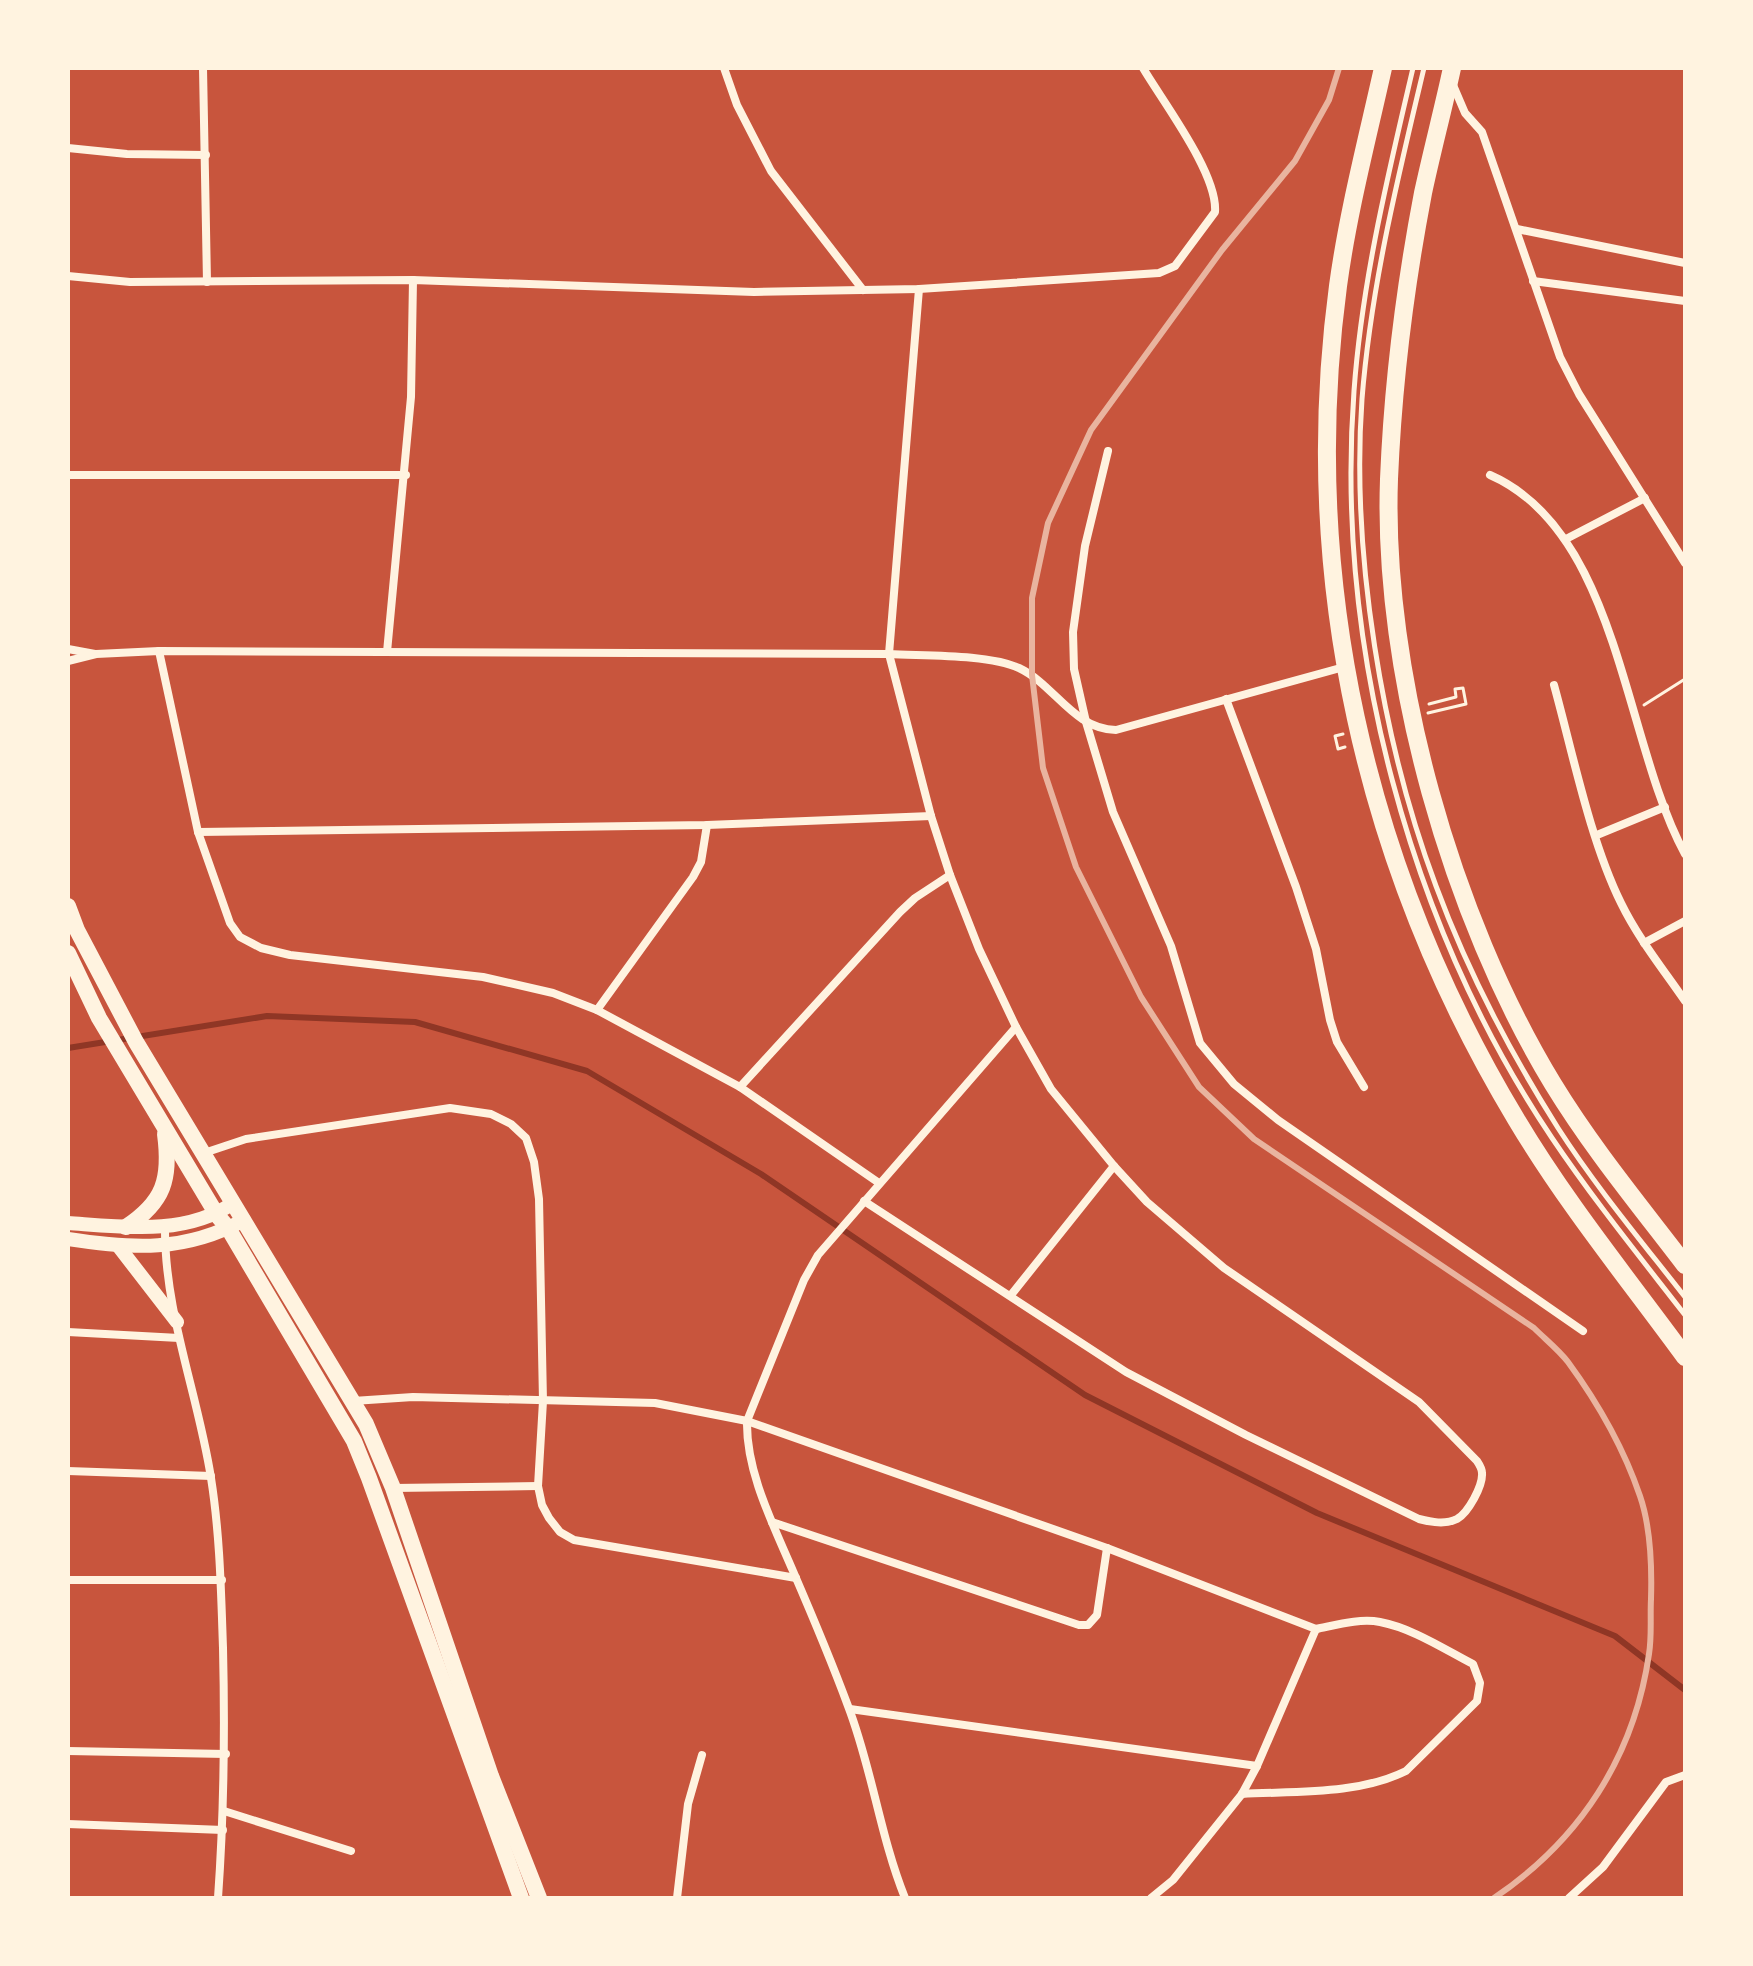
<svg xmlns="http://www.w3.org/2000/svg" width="1753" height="1966" viewBox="0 0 1753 1966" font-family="Ubuntu,sans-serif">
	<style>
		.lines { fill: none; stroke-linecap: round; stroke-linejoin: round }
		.stream { stroke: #8f3625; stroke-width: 6 }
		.path { stroke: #fff3e0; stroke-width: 3 }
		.service { stroke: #fff3e0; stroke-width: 5 }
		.minor { stroke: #fff3e0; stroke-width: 8 }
		.tertiary { stroke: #fff3e0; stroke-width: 14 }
		.secondary { stroke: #fff3e0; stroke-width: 16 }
		.trunk { stroke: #fff3e0; stroke-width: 18 }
		.rail { stroke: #e9b49f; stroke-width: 6 }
	</style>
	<rect width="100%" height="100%" fill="#c8553d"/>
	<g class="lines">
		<polyline class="stream" points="68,1048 267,1016 415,1022 587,1071 761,1174 1085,1395 1317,1513 1615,1636 1685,1690"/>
		<g class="path">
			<polyline points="1644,705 1685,679"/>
			<polyline points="1428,713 1466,704 1463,688 1455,689 1456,697 1429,704"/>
			<polyline points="1343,734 1335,736 1338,749 1345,747"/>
		</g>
		<g class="service">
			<path d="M 1413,68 C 1388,175 1362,281 1354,391 C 1335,646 1409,925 1552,1138 C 1593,1199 1640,1257 1685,1315"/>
			<path d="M 1424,68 C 1398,177 1371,286 1362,399 C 1351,553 1382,742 1436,886 C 1467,970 1510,1052 1558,1128 C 1596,1187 1642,1242 1685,1297"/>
		</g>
		<g class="minor">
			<polyline points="203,68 207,282"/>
			<polyline points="724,68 737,105 771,171 863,290"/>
			<polyline points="1453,85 1465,113 1482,132 1560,357 1579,394 1685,563"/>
			<polyline points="68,148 127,154 206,155"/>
			<polyline points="1517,229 1685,263"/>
			<path d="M 68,276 L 130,282 L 413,280 L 754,292 L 919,289 L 1159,273 L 1175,266 L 1215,212 C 1218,174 1163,102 1143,68"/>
			<polyline points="1533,281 1685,301"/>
			<polyline points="1108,451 1085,546 1073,632 1074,669 1086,722 1113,812 1171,946 1200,1043 1234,1084 1278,1120 1583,1331"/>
			<polyline points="68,475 406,475"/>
			<path d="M 1490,475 C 1620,532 1623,741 1685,854"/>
			<polyline points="1566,539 1645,498"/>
			<polyline points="68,649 95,654"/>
			<polyline points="159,651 198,832 230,923 240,937 261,948 290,955 483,977 553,993 597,1010 740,1087 879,1183"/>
			<polyline points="387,652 411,397 413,280"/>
			<path d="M 68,661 L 96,654 L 159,651 L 889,654 C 925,656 988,654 1019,668 C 1055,685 1073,729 1116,730 L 1344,667"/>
			<path d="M 1554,685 C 1573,754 1590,840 1621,903 C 1638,938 1663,969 1685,1001"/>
			<polyline points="1226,699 1296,887 1316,949 1330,1020 1337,1042 1364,1087"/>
			<polyline points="198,832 707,825 931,816"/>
			<polyline points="1597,835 1665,807"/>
			<polyline points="1644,943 1685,921"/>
			<polyline points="597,1010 693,877 701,862 707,825"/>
			<polyline points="740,1087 900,912 915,898 950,875"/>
			<polyline points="204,1153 246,1139 450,1108 491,1114 511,1124 526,1138 534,1162 539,1199 543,1401 538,1486 542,1505 549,1518 560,1532 574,1540 796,1578"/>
			<path d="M 864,1201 L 1126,1372 L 1246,1435 L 1419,1519 C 1431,1522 1445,1525 1457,1519 C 1468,1513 1483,1486 1482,1473 C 1482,1470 1479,1464 1477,1461 L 1419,1402 L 1224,1268 L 1147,1202 L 1114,1166 L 1051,1089 L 1016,1027 L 979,949 L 950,875 L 931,816 L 889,654 L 919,289"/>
			<path d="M 165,1226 C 164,1312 198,1394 211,1478 C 220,1535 221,1591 223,1648 C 225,1732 224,1814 218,1898"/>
			<polyline points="1011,1295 1114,1166"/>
			<polyline points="68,1332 179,1338"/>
			<polyline points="353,1401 413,1397 655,1403 747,1421 1107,1548 1316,1629 1257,1766 1242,1794 1173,1880 1151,1898"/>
			<polyline points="68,1471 211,1476"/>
			<polyline points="393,1488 538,1486"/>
			<polyline points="772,1522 1079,1625 1088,1625 1097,1615 1107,1548"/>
			<polyline points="68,1580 222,1580"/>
			<polyline points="850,1709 1257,1766"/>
			<polyline points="68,1751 226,1754"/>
			<path d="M 1242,1794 C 1296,1791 1357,1795 1406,1771 L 1477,1701 L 1480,1683 L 1473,1664 C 1444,1649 1412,1628 1380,1622 C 1360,1618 1336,1625 1316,1629"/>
			<polyline points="224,1811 351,1851"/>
			<polyline points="68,1824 223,1830"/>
			<polyline points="677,1898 688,1804 702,1755"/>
			<path d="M 905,1898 C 880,1836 872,1768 848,1706 C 831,1660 812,1615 793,1571 C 773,1524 746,1472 747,1421 L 804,1280 L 818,1255 L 1016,1027"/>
			<polyline points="1569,1898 1603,1867 1666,1782 1685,1775"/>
		</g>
		<g class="tertiary">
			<path d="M 68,1223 C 123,1227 186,1236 233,1203"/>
			<path d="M 68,1239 C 133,1249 185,1252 244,1220"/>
			<polyline points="119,1247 177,1322"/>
		</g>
		<g class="secondary">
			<polyline points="68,906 77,930 136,1042 366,1424 393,1488 491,1776 539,1898"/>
			<polyline points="68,953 99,1018 217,1215 228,1228 354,1441 369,1478 521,1898"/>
			<path d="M 126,1227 C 164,1202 171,1179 165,1134"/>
		</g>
		<g class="trunk">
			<path d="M 1383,68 C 1367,140 1348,212 1338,286 C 1299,577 1365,868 1516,1119 C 1566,1203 1628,1279 1685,1357"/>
			<path d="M 1452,68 C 1443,110 1432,151 1423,193 C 1405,287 1393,383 1389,479 C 1382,674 1452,918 1553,1084 C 1592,1148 1640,1206 1685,1265"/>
		</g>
		<path class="rail" d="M 1339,68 L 1329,100 L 1295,161 L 1222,250 L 1091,430 L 1048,523 L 1032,598 L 1032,675 L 1043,768 L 1076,867 L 1141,997 L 1199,1087 L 1254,1139 L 1534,1328 C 1545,1339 1559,1350 1568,1362 C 1598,1403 1624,1449 1640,1496 C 1651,1528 1652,1566 1651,1599 C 1650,1617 1652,1636 1649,1654 C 1634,1757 1580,1840 1494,1898"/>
	</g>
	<rect width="1753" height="1966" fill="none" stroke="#fff3e0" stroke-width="140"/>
</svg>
